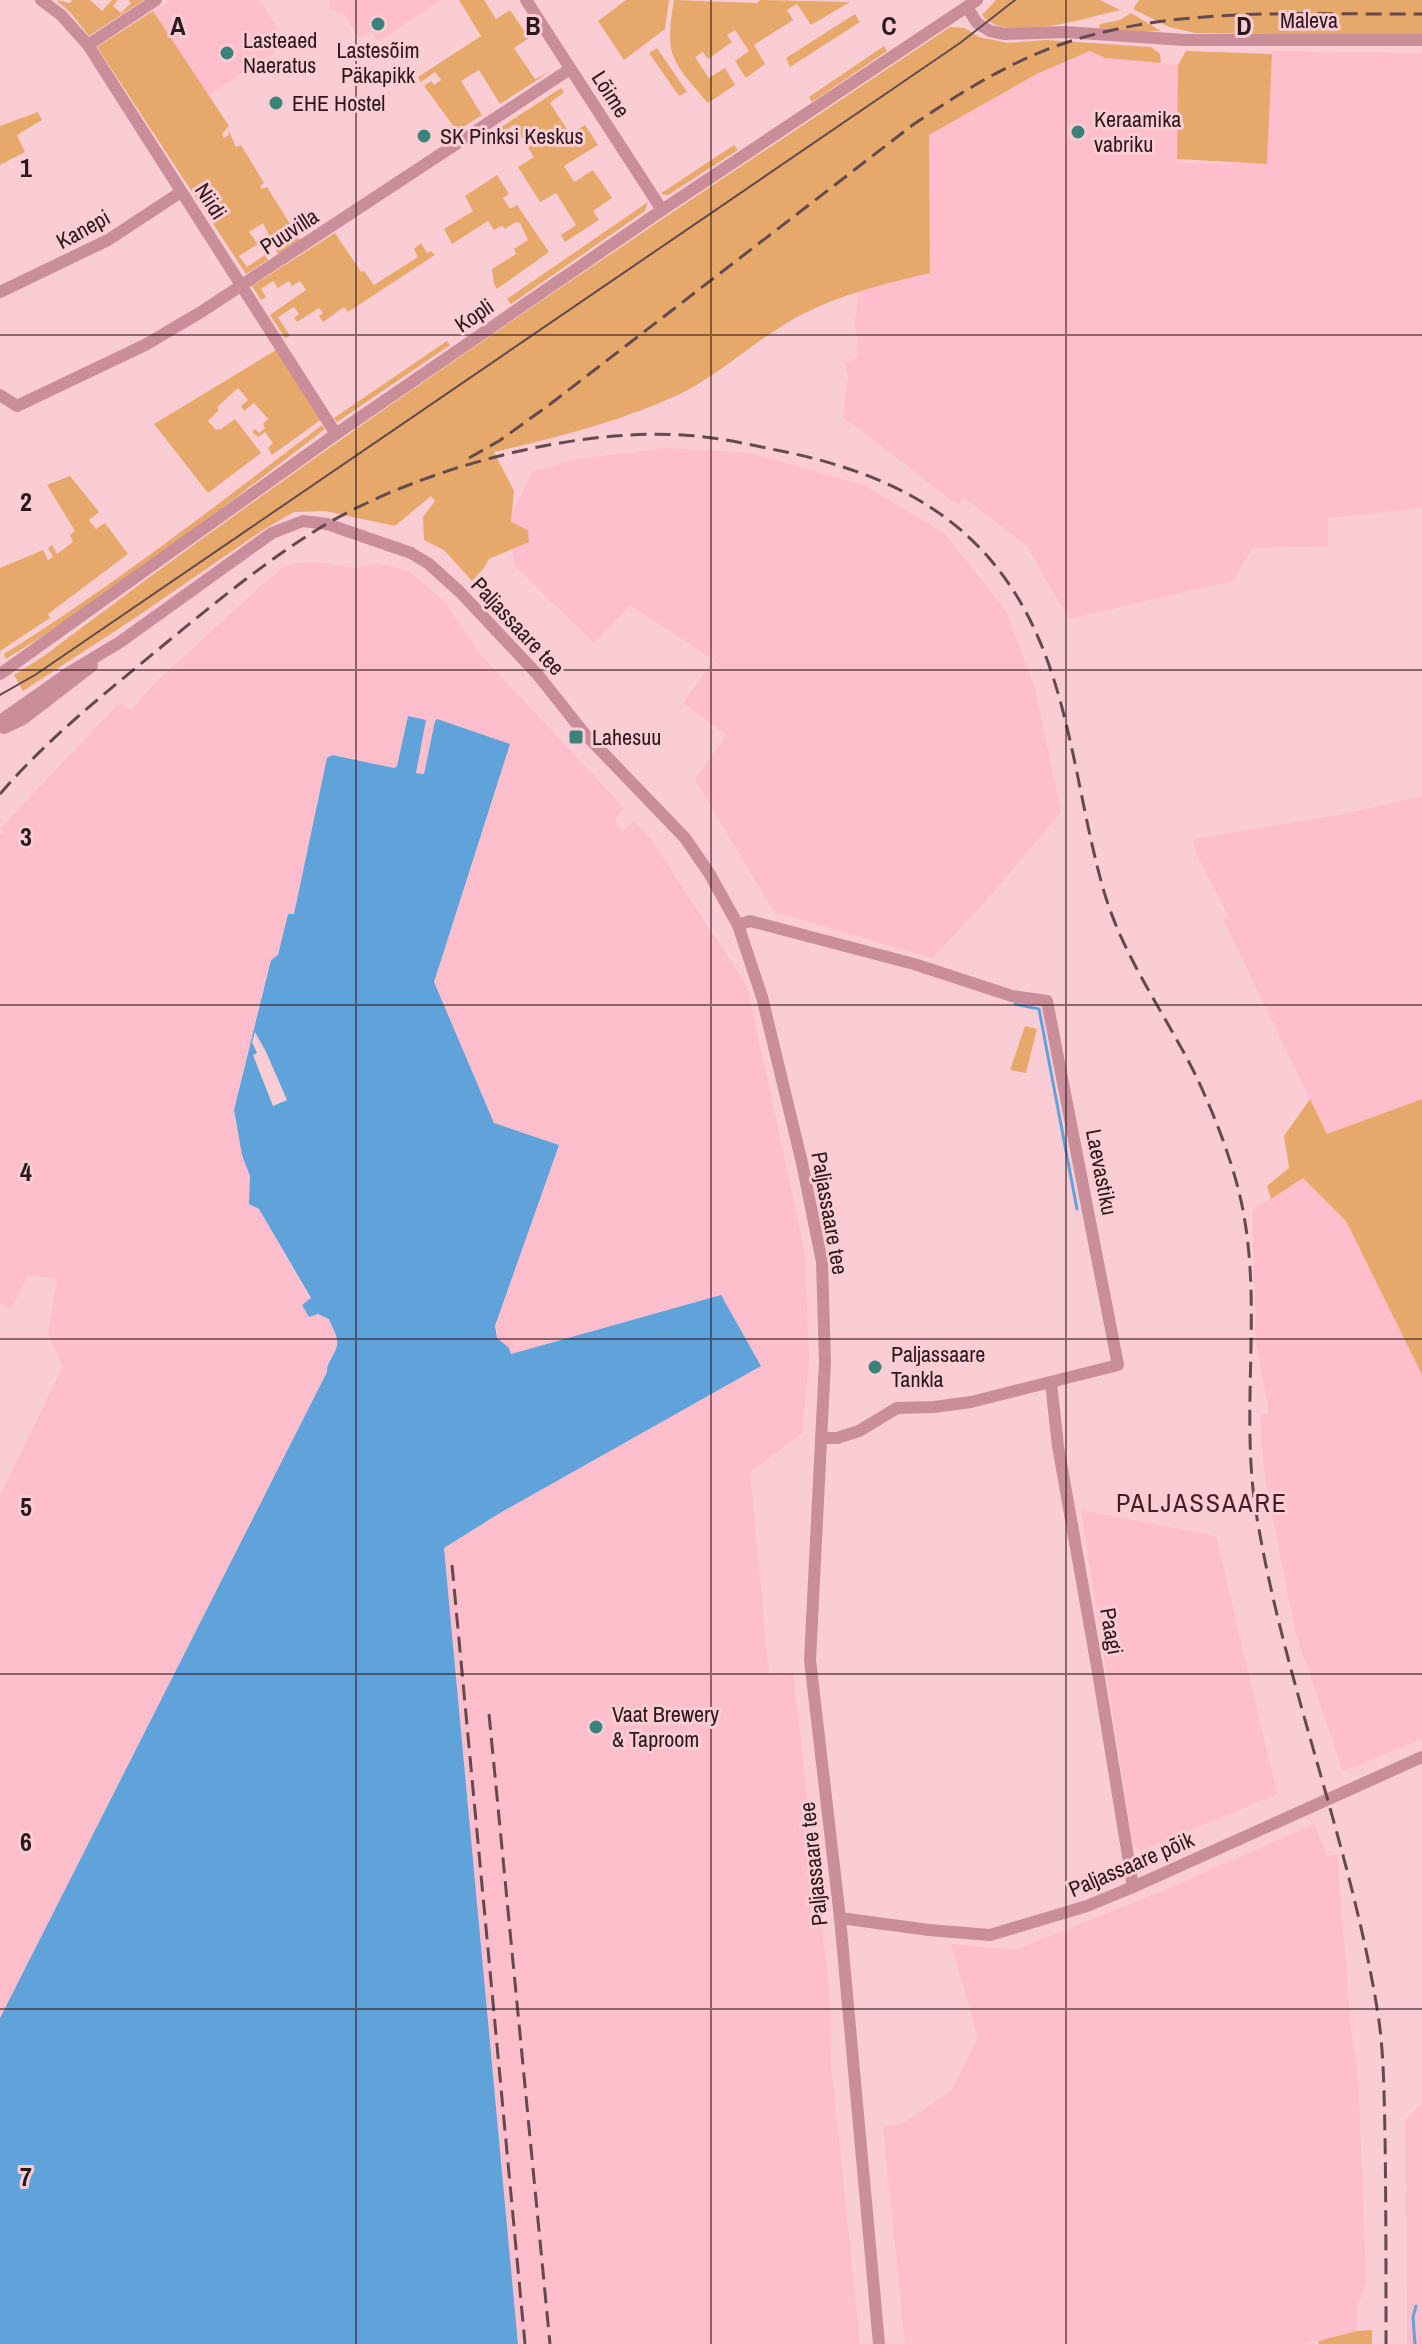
<svg xmlns="http://www.w3.org/2000/svg" width="1422" height="2344" viewBox="0 0 1422 2344" font-family="'Archivo Narrow',sans-serif">
	<style>
		.built { fill: #febecb }
		.green { fill: #e7a96b }
		.water { fill: #60a3db }
		.pier { fill: #facdd5 }
		.lines { fill: none; stroke-linecap: round; stroke-linejoin: round }
		.stream { stroke: #60a3db; stroke-width: 3 }
		.minor { stroke: #ca8d9a; stroke-width: 12 }
		.tram { stroke: #644a4f; stroke-width: 2 }
		.rail { stroke: #644a4f; stroke-width: 3; stroke-dasharray: 16 8; stroke-linecap: butt }
		.grid { fill: none; stroke: #2b181c; stroke-width: 2; stroke-opacity: 0.55 }
		.poi-dot { fill: #3c827a; stroke: #facdd5; stroke-width: 3 }
		.labels { text-anchor: middle; stroke-width: 6; stroke-linejoin: round; paint-order: stroke }
		.street-label { font-size: 22px; fill: #2b181c; stroke: #facdd5 }
		.poi-label { font-size: 22px; fill: #2b181c; stroke: #facdd5; text-anchor: start }
		.quarter-label { font-size: 26px; letter-spacing: 2px; fill: #441b26; stroke: #facdd5 }
		.grid-label { font-size: 26px; text-anchor: middle; font-weight: bold; fill: #2b181c; stroke: #facdd5; stroke-width: 6; stroke-linejoin: round; paint-order: stroke }
	</style>
	<rect width="100%" height="100%" fill="#facdd5"/>
	<g class="built">
		<polygon points="170,0 260,0 287,44 208,96 153,11"/>
		<polygon points="330,0 441,0 378,42 373,33 368,33 359,38 344,14 329,9"/>
		<polygon points="1091,51 1105,58 1178,65 1177,163 1267,164 1272,51 1422,53 1422,508 1328,518 1328,546 1252,548 1233,581 1069,619 1026,545 964,498 958,505 843,417 848,377 845,363 858,357 855,319 859,290 930,273 929,135 1037,74"/>
		<polygon points="666,448 750,453 864,485 944,533 1006,611 1035,689 1061,812 984,903 932,958 774,912 695,779 727,735 683,703 714,660 630,605 594,643 515,566 508,520 533,471 576,459"/>
		<polygon points="317,562 355,568 378,563 410,572 444,601 479,653 624,808 614,821 623,831 634,821 650,838 747,986 805,1253 809,1360 802,1433 750,1472 769,1674 793,1672 830,1997 831,2063 860,2344 518,2344 444,1548 500,1513 761,1365 721,1296 510,1354 509,1348 497,1338 494,1123 433,982 509,744 435,721 424,774 416,773 426,720 408,716 397,766 394,768 333,755 294,915 288,914 278,955 271,960 239,1087 234,1120 250,1176 249,1204 259,1209 318,1314 329,1319 337,1339 336,1349 327,1363 327,1372 0,2018 0,1496 63,1366 48,1334 57,1279 28,1275 11,1309 0,1303 0,834 4,833 0,829 117,705 122,704 131,710 159,679 280,569 293,563"/>
		<polygon points="1422,796 1422,1099 1327,1134 1223,919 1229,917 1196,853 1193,839 1339,815"/>
		<polygon points="1303,1178 1346,1221 1422,1375 1422,1739 1343,1771 1296,1634 1265,1479 1260,1415 1269,1413 1256,1340 1252,1210"/>
		<polygon points="1081,1510 1216,1536 1277,1794 1141,1851 1133,1844"/>
		<polygon points="1314,1824 1327,1856 1337,1854 1351,2030 1358,2070 1366,2281 1358,2306 1357,2331 1305,2344 905,2344 883,2127 905,2122 952,2090 978,2038 951,1944 1014,1950 1165,1890"/>
		<polygon points="1422,2103 1422,2344 1407,2344 1406,2120"/>
	</g>
	<g class="green">
		<polygon points="56,0 70,3 72,0 90,0 102,11 112,0 118,0 113,6 121,13 131,3 128,0 144,0 89,36 70,12"/>
		<polygon points="459,0 484,0 496,19 510,10 529,38 514,48 535,79 551,71 500,104 479,70 461,81 482,115 457,131 424,86 431,81 434,85 441,80 435,72 421,82 418,77 481,36"/>
		<polygon points="626,0 669,0 665,29 624,60 598,21"/>
		<path d="M 674,0 L 757,3 L 760,0 L 850,2 L 811,25 L 797,4 L 787,10 L 793,20 L 754,45 L 765,64 L 746,78 L 735,61 L 749,51 L 735,30 L 727,35 L 732,42 L 708,59 L 703,52 L 695,57 L 709,78 L 725,68 L 735,85 L 708,103 C 672,61 664,57 674,0 Z"/>
		<path d="M 996,0 L 1100,0 L 1120,10 C 1089,17 1004,45 982,15 Z"/>
		<polygon points="1139,0 1422,0 1422,36 1195,33 1169,27 1133,9"/>
		<polygon points="153,11 229,126 222,134 224,138 229,135 228,129 236,147 241,145 264,183 260,186 262,189 267,187 300,240 278,254 263,223 249,232 258,244 239,256 247,267 265,255 268,260 246,274 97,47"/>
		<polygon points="1131,13 1161,31 1135,32 1099,28 1100,24 1120,20"/>
		<polygon points="855,14 860,22 790,67 786,58"/>
		<path d="M 950,27 L 965,28 L 979,37 L 1008,43 L 1046,40 L 1151,47 L 1160,54 L 1161,63 L 1105,58 L 1090,51 L 1037,74 L 929,135 L 930,273 C 880,285 832,296 787,323 C 750,345 718,375 680,394 C 620,422 558,437 494,452 L 514,491 L 511,522 L 528,530 L 529,542 L 489,559 L 484,568 L 472,581 L 444,550 L 424,540 L 423,517 L 435,501 L 431,496 L 395,526 L 325,511 L 294,512 L 263,530 L 132,620 L 23,691 L 14,675 L 44,656 C 337,434 644,231 950,27 Z"/>
		<polygon points="884,46 887,51 812,102 809,97"/>
		<polygon points="657,48 687,92 679,96 649,53"/>
		<polygon points="1186,51 1272,54 1267,164 1177,159 1178,65"/>
		<polygon points="561,88 564,92 550,103 570,134 585,125 598,145 564,166 574,182 593,170 612,198 593,211 599,220 565,242 561,235 576,225 556,193 540,202 518,167 534,157 514,125 498,135 495,131"/>
		<polygon points="38,112 42,120 17,135 25,152 0,165 0,126"/>
		<polygon points="734,145 738,150 668,195 660,194"/>
		<polygon points="497,175 509,194 503,198 510,209 517,205 549,252 497,289 494,284 492,269 516,254 514,249 528,240 520,223 516,222 505,229 502,226 494,230 488,221 452,244 444,229 473,211 465,196"/>
		<polygon points="648,202 645,211 511,304 507,299"/>
		<polygon points="335,233 361,272 364,271 374,285 418,257 414,249 421,243 427,253 431,251 435,255 348,312 344,307 323,322 319,316 323,313 319,308 297,322 294,318 299,314 294,307 278,317 290,336 285,338 270,315 306,290 300,281 292,286 289,281 278,288 273,281 261,289 266,297 261,300 252,286"/>
		<polygon points="447,341 450,345 337,422 334,418"/>
		<polygon points="276,350 322,419 272,455 268,448 273,443 265,432 258,437 252,432 255,429 259,433 265,428 263,424 268,419 254,403 244,411 241,406 248,400 238,388 217,407 219,410 208,421 216,430 221,429 235,419 261,453 208,493 154,424"/>
		<path d="M 322,425 L 325,429 C 221,509 118,590 6,659 L 4,654 C 115,585 218,504 322,425 Z"/>
		<polygon points="70,476 99,512 89,520 96,529 105,523 128,554 48,614 50,618 0,651 0,568 43,550 48,560 53,557 48,548 52,545 57,554 73,542 70,535 75,531 47,485"/>
		<polygon points="1025,1026 1037,1029 1026,1073 1010,1070"/>
		<polygon points="1310,1099 1327,1134 1422,1099 1422,1375 1346,1221 1303,1178 1271,1199 1267,1186 1289,1168 1284,1136"/>
		<polygon points="1372,2330 1372,2344 1319,2344 1318,2341 1357,2331"/>
	</g>
	<path class="water" d="M 408,716 L 426,720 L 416,773 L 424,774 L 435,721 L 437,719 L 510,744 L 434,982 L 494,1123 L 559,1145 L 495,1326 L 497,1338 L 509,1348 L 511,1354 L 721,1295 L 761,1366 L 500,1513 L 444,1548 L 518,2344 L 0,2344 L 0,2018 L 327,1372 C 326,1360 339,1353 337,1339 C 336,1333 331,1325 329,1319 L 318,1314 L 309,1317 L 302,1305 L 311,1298 L 259,1209 L 249,1204 L 250,1176 L 242,1155 L 234,1110 L 271,960 L 278,955 L 288,914 L 294,914 L 327,758 L 332,755 L 394,768 L 397,766 Z"/>
	<polygon class="pier" points="255,1032 266,1052 287,1100 273,1106 253,1055 257,1053 252,1042"/>
	<g class="lines">
		<g class="stream">
			<polyline points="1015,1004 1039,1009 1077,1209"/>
			<polyline points="1415,2344 1413,2317 1416,2306"/>
		</g>
		<g class="minor">
			<polyline points="41,0 61,15 88,45 336,434"/>
			<polyline points="526,0 662,210"/>
			<polyline points="967,7 977,23 990,31 1005,34 1065,32 1185,40 1422,40"/>
			<polyline points="88,45 156,0"/>
			<polyline points="0,292 108,240 181,192"/>
			<polyline points="0,395 17,406 145,345 201,312 570,69"/>
			<polyline points="0,674 336,434 662,210 977,0"/>
			<polyline points="0,721 67,674 120,642 272,533 303,521 327,524 411,553 429,564 460,592 538,675 584,733 685,838 709,873 738,925 762,997 802,1163 822,1262 825,1362 810,1660 840,1918 879,2344"/>
			<polyline points="4,728 23,719 92,666"/>
			<polyline points="738,925 750,921 914,964 1012,996 1047,1001 1118,1365 971,1402 934,1407 897,1408 859,1431 837,1438 823,1438"/>
			<polyline points="1051,1383 1058,1446 1099,1678 1133,1887"/>
			<polyline points="840,1918 929,1930 990,1935 1087,1906 1133,1887 1422,1757"/>
		</g>
		<polyline class="tram" points="0,695 35,675 960,43 1015,0"/>
		<g class="rail">
			<path d="M 469,458 L 499,441 L 549,405 L 914,124 C 960,93 1006,64 1059,45 C 1175,5 1301,15 1422,14"/>
			<path d="M 0,794 C 49,737 108,691 166,643 C 216,602 267,560 323,526 C 420,469 570,428 683,435 C 718,437 752,445 786,452 C 866,469 941,499 994,564 C 1069,655 1072,779 1103,888 C 1122,956 1165,1013 1196,1076 C 1213,1112 1228,1150 1238,1188 C 1266,1296 1238,1409 1257,1518 C 1285,1685 1351,1845 1378,2014 C 1384,2053 1384,2094 1385,2134 C 1386,2204 1386,2274 1386,2344"/>
			<polyline points="452,1565 525,2344"/>
			<polyline points="489,1714 550,2344"/>
		</g>
	</g>
	<path class="grid" d="M 356,0 L 356,2344M 711,0 L 711,2344M 1066,0 L 1066,2344M 0,335 L 1422,335M 0,670 L 1422,670M 0,1005 L 1422,1005M 0,1339 L 1422,1339M 0,1674 L 1422,1674M 0,2009 L 1422,2009"/>
	<g class="poi-dot">
		<circle cx="378" cy="24" r="8"/>
		<circle cx="227" cy="53" r="8"/>
		<circle cx="276" cy="103" r="8"/>
		<circle cx="1078" cy="132" r="8"/>
		<circle cx="424" cy="136" r="8"/>
		<rect x="568" y="729" width="16" height="16" rx="4"/>
		<circle cx="875" cy="1367" r="8"/>
		<circle cx="596" cy="1727" r="8"/>
	</g>
	<g class="labels">
		<g class="street-label">
			<text x="1309" y="28">Maleva</text>
			<text transform="translate(611 94) rotate(57)" y="8">Lõime</text>
			<text transform="translate(211 201) rotate(57)" y="8">Niidi</text>
			<text transform="translate(83 229) rotate(-29)" y="8">Kanepi</text>
			<text transform="translate(289 231) rotate(-33)" y="8">Puuvilla</text>
			<text transform="translate(474 315) rotate(-34)" y="8">Kopli</text>
			<text transform="translate(518 626) rotate(47)" y="8">Paljassaare tee</text>
			<text transform="translate(1102 1172) rotate(79)" y="8">Laevastiku</text>
			<text transform="translate(830 1213) rotate(80)" y="8">Paljassaare tee</text>
			<text transform="translate(1112 1631) rotate(80)" y="8">Paagi</text>
			<text transform="translate(813 1864) rotate(-96)" y="8">Paljassaare tee</text>
			<text transform="translate(1131 1864) rotate(-23)" y="8">Paljassaare põik</text>
		</g>
		<g class="poi-label">
			<text x="243" y="48">Lasteaed<tspan x="243" dy="25">Naeratus</tspan></text>
			<text x="378" y="58" text-anchor="middle">Lastesõim<tspan x="378" dy="25">Päkapikk</tspan></text>
			<text x="292" y="111">EHE Hostel</text>
			<text x="1094" y="127">Keraamika<tspan x="1094" dy="25">vabriku</tspan></text>
			<text x="440" y="144">SK Pinksi Keskus</text>
			<text x="592" y="745">Lahesuu</text>
			<text x="891" y="1362">Paljassaare<tspan x="891" dy="25">Tankla</tspan></text>
			<text x="612" y="1722">Vaat Brewery<tspan x="612" dy="25">&amp; Taproom</tspan></text>
		</g>
		<g class="quarter-label">
			<text x="1202" y="1512">PALJASSAARE</text>
		</g>
	</g>
	<g class="grid-label">
		<text x="178" y="35">A</text>
		<text x="533" y="35">B</text>
		<text x="889" y="35">C</text>
		<text x="1244" y="35">D</text>
		<text x="26" y="177">1</text>
		<text x="26" y="511">2</text>
		<text x="26" y="846">3</text>
		<text x="26" y="1181">4</text>
		<text x="26" y="1516">5</text>
		<text x="26" y="1851">6</text>
		<text x="26" y="2186">7</text>
	</g>
</svg>
